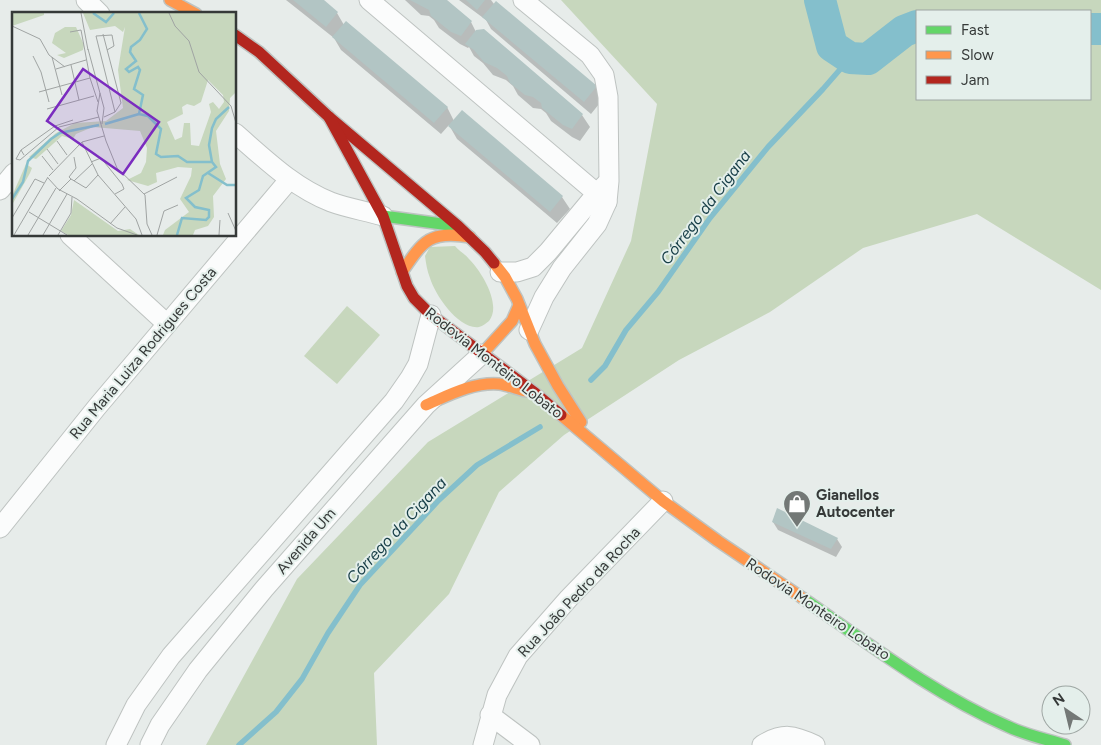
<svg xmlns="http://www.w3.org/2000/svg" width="1101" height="745" viewBox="0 0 1101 745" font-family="Figtree,sans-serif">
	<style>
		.green { fill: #c7d7bd; fill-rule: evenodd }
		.shadow { fill: #0003 }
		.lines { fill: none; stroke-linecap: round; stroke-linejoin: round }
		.stream { stroke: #84bfcc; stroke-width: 5.5 }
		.river { stroke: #84bfcc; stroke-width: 32 }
		.building { fill: #b2c5c4 }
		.street-casing { stroke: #bec3c1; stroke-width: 21 }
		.fast-casing { stroke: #bec3c1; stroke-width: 14 }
		.slow-casing { stroke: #bec3c1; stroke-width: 14 }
		.jam-casing { stroke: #bec3c1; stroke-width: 14 }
		.street { stroke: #fbfcfc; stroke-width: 19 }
		.fast { stroke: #63d668; stroke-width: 11 }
		.slow { stroke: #ff974d; stroke-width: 11 }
		.jam { stroke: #b3261e; stroke-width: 11 }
		.labels { text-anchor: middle; stroke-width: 4; stroke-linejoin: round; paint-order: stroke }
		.street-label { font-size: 15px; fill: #353938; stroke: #e4efeb }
		.poi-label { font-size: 15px; font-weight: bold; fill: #353938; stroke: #e4efeb; text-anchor: start }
		.water-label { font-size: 16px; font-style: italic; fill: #163d46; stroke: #e4efeb }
		.inset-river { fill: none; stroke: #84bfcc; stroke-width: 2.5 }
		.inset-road { fill: none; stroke: #a0a4a3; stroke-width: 1 }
		.view { fill: #7b2cbf; fill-opacity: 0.15; stroke: #7b2cbf; stroke-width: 2.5 }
		.inset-edge { fill: none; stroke: #353938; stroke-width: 2.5 }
	</style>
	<rect width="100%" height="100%" fill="#e7ecea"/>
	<g class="green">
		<path d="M 561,0 L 1101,0 L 1101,290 L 977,214 L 863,248 L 770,312 L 679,360 L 564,435 L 499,492 L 449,594 L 374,673 L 377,745 L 206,745 L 297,579 L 428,442 L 582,348 L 631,241 L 657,104 ZM 917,11 L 1090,11 L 1090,99 L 917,99 Z"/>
		<path d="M 455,246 C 459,251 465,254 469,259 C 482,272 502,305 489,321 C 486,323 483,326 479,327 C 459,330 435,295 430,278 C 427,271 426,263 425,256 L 430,247 Z"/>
		<polygon points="347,306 380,335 337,384 304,356"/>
	</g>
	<g class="shadow">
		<polygon points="286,0 322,0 337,13 344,25 447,107 454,121 462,112 562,197 570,209 557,223 457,139 449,125 441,134 341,50 334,38"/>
		<polygon points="405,0 445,0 471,22 476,32 483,30 582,115 590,127 580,141 572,137 551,121 546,113 541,109 533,108 518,95 513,86 506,80 493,75 483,63 474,56 469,47 468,48 460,44 439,28 434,20 429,16 421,15"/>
		<polygon points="459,0 491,0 494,4 596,87 603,99 591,114 491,29 486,20"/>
		<polygon points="778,510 837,539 842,547 836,557 778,530 773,522"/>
	</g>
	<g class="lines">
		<g class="stream">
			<polyline points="591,380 605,366 626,330 658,292 710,218 768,147 823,89 850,58"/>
			<polyline points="239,745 276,712 302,679 328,633 360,585 439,500 477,465 540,427"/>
		</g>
		<g class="river">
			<polyline points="820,0 832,46 850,58 868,59 904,31 917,26"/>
			<polyline points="1090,29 1101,29"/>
		</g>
	</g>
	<g class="building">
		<polygon points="293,0 324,0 338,12 326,27"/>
		<polygon points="410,0 447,0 472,21 461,36 451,32 431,16 429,10"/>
		<polygon points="466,0 485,0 477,10"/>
		<polygon points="496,1 597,86 584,102 482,17"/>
		<polygon points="346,21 448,107 434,123 332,37"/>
		<polygon points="484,29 583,114 572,129 563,125 542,108 541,103 533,97 525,95 510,83 507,76 497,68 484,62 474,50 465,44 476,30"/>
		<polygon points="462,110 563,196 550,212 448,126"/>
		<polygon points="777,508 838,538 831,549 772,522"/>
	</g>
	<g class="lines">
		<defs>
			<g id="street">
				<polyline points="86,0 100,14"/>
				<polyline points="369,0 607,202"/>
				<polyline points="523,0 590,55 604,75 608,97 609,181 607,202 597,224 562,268 544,297 529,330"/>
				<path d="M 235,133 C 265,159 293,187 331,202 C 347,208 366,211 383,216"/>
				<polyline points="0,190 14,173"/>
				<polyline points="70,235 167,324"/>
				<polyline points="500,272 517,272 533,267 548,252 597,193 606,184"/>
				<polyline points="0,528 97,407 289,180"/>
				<polyline points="490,715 530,745"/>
				<polyline points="116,745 136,705 171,656 394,401 410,378 418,364 431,315"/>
				<polyline points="150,745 160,725 198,670 264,589 426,405 482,354"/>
				<polyline points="483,745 497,695 518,656 569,598 663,501"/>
				<path d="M 762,745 C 783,732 794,735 815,745"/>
			</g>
			<g id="fast">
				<polyline points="383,216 457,226"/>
				<path d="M 804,599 C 869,644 934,694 1007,726 C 1025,735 1046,739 1065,745"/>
			</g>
			<g id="slow">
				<polyline points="170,0 196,14"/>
				<polyline points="494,263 505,277 517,299 535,344 558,386 581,422"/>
				<path d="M 402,272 C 423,241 430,230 470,237"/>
				<polyline points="482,354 512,321 519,305"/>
				<path d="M 426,405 C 449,395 473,382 499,384 C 508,385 517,389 526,391"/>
				<polyline points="561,415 663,501 718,541 804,599"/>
			</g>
			<g id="jam">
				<polyline points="235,35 259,52 329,117 458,226 485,252 494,263"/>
				<polyline points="329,117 383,216 407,286 414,298 431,315 535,393 561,415"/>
			</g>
		</defs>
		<use href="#street" class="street-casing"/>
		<use href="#fast" class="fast-casing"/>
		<use href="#slow" class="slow-casing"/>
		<use href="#jam" class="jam-casing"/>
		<use href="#street" class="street"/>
		<use href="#fast" class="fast"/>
		<use href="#slow" class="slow"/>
		<use href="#jam" class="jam"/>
	</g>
	<defs>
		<symbol id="shop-pin" viewBox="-11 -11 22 30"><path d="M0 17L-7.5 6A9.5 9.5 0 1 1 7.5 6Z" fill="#737876" stroke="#e4efeb"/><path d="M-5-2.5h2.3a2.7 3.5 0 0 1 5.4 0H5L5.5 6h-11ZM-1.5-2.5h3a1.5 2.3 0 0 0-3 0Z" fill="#fff"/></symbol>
	</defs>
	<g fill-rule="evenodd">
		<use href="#shop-pin" x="781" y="488" width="32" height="43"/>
	</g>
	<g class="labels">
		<g class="street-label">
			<text transform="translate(143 353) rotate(-50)" y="5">Rua Maria Luiza Rodrigues Costa</text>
			<text transform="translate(494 363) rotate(38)" y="5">Rodovia Monteiro Lobato</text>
			<text transform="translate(306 541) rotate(-49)" y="5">Avenida Um</text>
			<text transform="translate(579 592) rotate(-47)" y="5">Rua João Pedro da Rocha</text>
			<text transform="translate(818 609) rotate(34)" y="5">Rodovia Monteiro Lobato</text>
		</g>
		<g class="poi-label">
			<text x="816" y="500">Gianellos<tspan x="816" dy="17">Autocenter</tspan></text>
		</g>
		<g class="water-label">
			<text transform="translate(705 207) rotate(-53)" y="6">Córrego da Cigana</text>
			<text transform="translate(396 530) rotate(-47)" y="6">Córrego da Cigana</text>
		</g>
	</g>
	<g transform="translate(12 12)">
		<rect width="224" height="224" fill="#e7ecea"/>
		<path d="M 0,1 L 32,1 L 32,3 L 0,14 ZM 71,1 L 224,1 L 224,80 L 218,86 L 217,99 L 204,119 L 208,152 L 214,167 L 201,184 L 202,205 L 196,214 L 183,218 L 181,223 L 151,223 L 153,218 L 177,200 L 168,187 L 179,164 L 180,156 L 166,155 L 144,161 L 145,170 L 136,174 L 115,168 L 129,161 L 134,150 L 135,136 L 128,119 L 81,115 L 64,122 L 61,127 L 50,124 L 24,147 L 17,145 L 44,121 L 63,111 L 94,109 L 111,96 L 106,58 L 113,15 L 111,20 L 103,14 L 78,18 ZM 196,68 L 211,83 L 212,90 L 207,97 L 201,90 L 197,92 L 199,100 L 187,134 L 179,133 L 178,111 L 172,111 L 170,125 L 163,128 L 155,110 L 171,102 L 170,95 L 175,92 L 182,94 L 189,90 ZM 53,15 L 64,15 L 72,33 L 71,38 L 52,46 L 45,43 L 54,41 L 40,31 L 43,21 ZM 14,152 L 20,156 L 18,161 L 0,193 L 0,184 ZM 62,188 L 106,219 L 118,217 L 127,223 L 56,223 L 49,219 L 59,203 Z" fill="#c7d7bd" fill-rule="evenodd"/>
		<path class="inset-river" d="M 81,1 L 94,10 L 102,1M 127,1 L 135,17 L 128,28 L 119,35 L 118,40 L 124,49 L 114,57 L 117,60 L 126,55 L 128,58 L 122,77 L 131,83 L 127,102 L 136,104 L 149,117 L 144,142 L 149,145 L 166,144 L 175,150 L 200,150 L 204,155 L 191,164 L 187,178 L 174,186 L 183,195 L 197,198 L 197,205 L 194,208 L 170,206 L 165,223M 93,112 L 127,102M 200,150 L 197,133 L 200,116 L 204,107 L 217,95M 196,161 L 215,173 L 224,173M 0,187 L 11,170 L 16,149 L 39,127 L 48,121 L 87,113"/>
		<path class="inset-road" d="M 69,1 L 76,38M 157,1 L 163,14 L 177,29 L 187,60 L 219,94 L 224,111M 0,14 L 28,27 L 37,43 L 53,55M 58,20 L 69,18 L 78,66 L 86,90M 91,22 L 109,91 L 103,100 L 92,105M 76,37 L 92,96 L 90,112M 95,38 L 102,34 L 100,23 L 84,24 L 103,100M 21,44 L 29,60 L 37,90M 40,45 L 50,83M 59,53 L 67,88M 44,57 L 74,48M 27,80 L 78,66M 88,81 L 85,99 L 94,129 L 105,156 L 133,183 L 135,212 L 140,223M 35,97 L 82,84M 45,129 L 55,143M 70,130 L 86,163 L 124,207 L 130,223M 35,137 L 46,152M 9,138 L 43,114 L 61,108M 12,143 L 9,138 L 4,147 L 8,148 L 47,115 L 87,105M 30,144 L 41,158M 79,150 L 89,146 L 110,172 L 112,177 L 103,182M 37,164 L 70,130 L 92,124M 36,166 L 46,177 L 65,187 L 105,216 L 125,223M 59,167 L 57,165 L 64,156 L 62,145M 62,169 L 80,152M 47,179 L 59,167 L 74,176 L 86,163M 132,182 L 165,165M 17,200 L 55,223M 216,201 L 224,219M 0,206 L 23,167 L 32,171M 98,212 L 113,195M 2,223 L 36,165M 16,223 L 44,176M 31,223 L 55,182M 46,223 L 59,201 L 60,185M 145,223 L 152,199 L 166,193M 207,223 L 208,208"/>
		<path class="view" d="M 71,57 L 147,110 L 111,162 L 35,109 Z"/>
		<rect width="224" height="224" class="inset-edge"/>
	</g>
	<rect x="916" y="10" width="175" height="90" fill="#e4efeb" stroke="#9ea6a3"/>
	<rect x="926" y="26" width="25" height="8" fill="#63d668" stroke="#9ea6a3"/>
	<text x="961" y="35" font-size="15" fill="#353938">Fast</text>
	<rect x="926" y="51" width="25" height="8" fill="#ff974d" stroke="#9ea6a3"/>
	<text x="961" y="60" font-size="15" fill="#353938">Slow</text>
	<rect x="926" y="76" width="25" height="8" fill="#b3261e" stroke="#9ea6a3"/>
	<text x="961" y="85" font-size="15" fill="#353938">Jam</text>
	<g transform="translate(1066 710) rotate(325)"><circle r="24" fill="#e4efeb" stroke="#9ea6a3"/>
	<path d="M0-4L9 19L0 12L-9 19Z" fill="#737876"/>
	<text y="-8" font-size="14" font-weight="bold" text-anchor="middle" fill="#353938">N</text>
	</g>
</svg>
